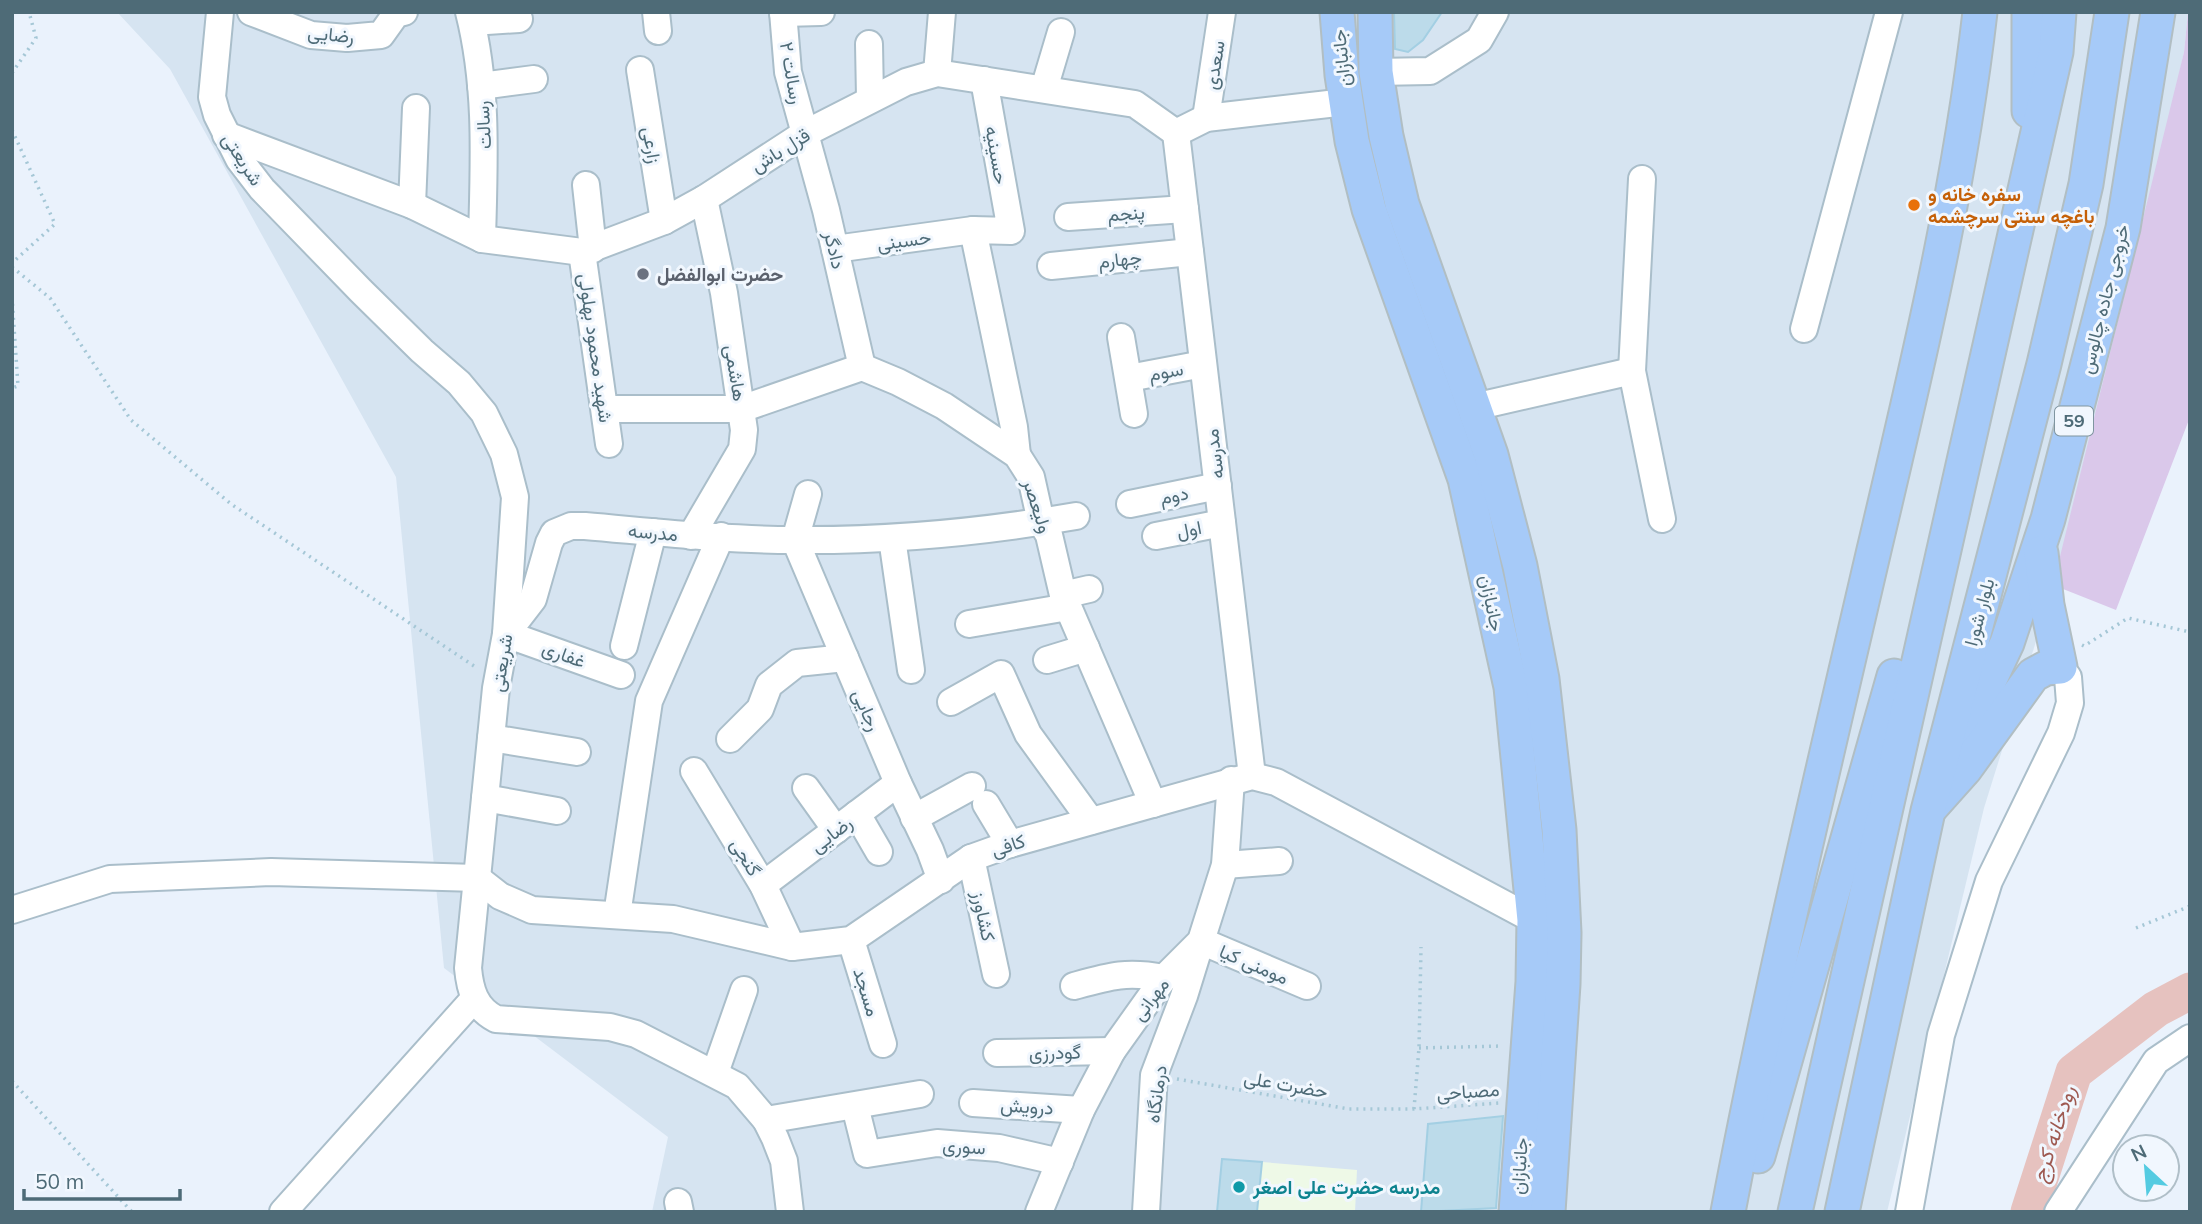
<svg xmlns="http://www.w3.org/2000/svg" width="2202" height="1224" viewBox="0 0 2202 1224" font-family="Mulish,Vazirmatn,sans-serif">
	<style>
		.residential { fill: #d6e4f1 }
		.education { fill: #eef9e7 }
		.green { fill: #dac8ea }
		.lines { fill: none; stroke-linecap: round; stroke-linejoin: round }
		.river { stroke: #e6c2bf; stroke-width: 37 }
		.building { fill: #bcdbea; stroke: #a3cfe3; stroke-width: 2 }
		.minor-casing { stroke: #aabeca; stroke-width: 30 }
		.major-casing { stroke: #b1bec3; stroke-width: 37 }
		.path { stroke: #a5c7d6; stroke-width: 3.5; stroke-dasharray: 2 5; stroke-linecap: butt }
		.minor { stroke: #fff; stroke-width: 26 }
		.major { stroke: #a6caf8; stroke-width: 33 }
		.food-dot { fill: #e8710a; stroke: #f1f7fe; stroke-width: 2.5 }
		.worship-dot { fill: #6b7280; stroke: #f1f7fe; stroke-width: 2.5 }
		.culture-dot { fill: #0f9aa8; stroke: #f1f7fe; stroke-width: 2.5 }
		.labels { text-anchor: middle; stroke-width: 6; stroke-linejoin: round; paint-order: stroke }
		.shield { fill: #f1f7fe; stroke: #7f95a0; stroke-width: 2 }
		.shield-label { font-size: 18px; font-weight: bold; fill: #4e6b77 }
		.street-label { font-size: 19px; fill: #4e6b77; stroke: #f1f7fe }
		.food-label { font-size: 19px; font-weight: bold; fill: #c56008; stroke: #f1f7fe; text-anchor: start }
		.worship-label { font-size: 19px; font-weight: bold; fill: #5b616d; stroke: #f1f7fe; text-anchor: start }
		.culture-label { font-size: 19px; font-weight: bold; fill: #0d838f; stroke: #f1f7fe; text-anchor: start }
		.water-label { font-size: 21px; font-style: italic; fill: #9e5951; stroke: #f1f7fe }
	</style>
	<rect width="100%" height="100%" fill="#eaf2fc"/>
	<polygon class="residential" points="117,12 2188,12 2184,52 2102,430 1984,808 1887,1212 652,1212 668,1137 444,968 396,477 170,69"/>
	<polygon class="education" points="1262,1162 1357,1170 1355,1212 1257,1212"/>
	<polygon class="green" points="2188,12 2190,12 2190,417 2116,610 2053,585 2184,52"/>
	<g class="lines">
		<polyline class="river" points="2029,1212 2074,1072 2156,1009 2190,991"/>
	</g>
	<g class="building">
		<polygon points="1394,12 1442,12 1423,40 1408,52 1395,49"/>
		<polygon points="1503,1116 1496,1208 1421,1212 1428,1124"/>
		<polygon points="1222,1159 1262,1162 1257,1212 1217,1212"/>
	</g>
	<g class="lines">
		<defs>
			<g id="minor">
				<path d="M 220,12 L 212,97 L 217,115 L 239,159 L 262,189 L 361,291 L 422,351 L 459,383 L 484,413 L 504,454 L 515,497 L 506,634 L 496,688 L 468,968 C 470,990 475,1008 496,1019 L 610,1027 L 636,1034 L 737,1086 L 766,1120 L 775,1138 L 784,1161 L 790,1212"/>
				<polyline points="251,12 311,35 347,38 381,35 396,14 404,12"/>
				<path d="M 469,12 C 488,87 484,163 482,239"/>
				<polyline points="656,12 658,31"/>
				<polyline points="783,12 788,72 826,210 862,367"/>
				<polyline points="783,13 821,12"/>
				<polyline points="472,22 519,19"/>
				<polyline points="869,44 870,98"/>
				<polyline points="640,70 664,221"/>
				<polyline points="1376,72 1430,71 1479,40 1495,12"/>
				<polyline points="937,73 942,12"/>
				<polyline points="984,80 1011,231 973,230 1014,427 1017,455"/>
				<polyline points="481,86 534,79"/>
				<polyline points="1044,89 1061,32"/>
				<polyline points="1206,118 1222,12"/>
				<polyline points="1176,133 1252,776"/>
				<polyline points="226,135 412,205 482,239 582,252 664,221 704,199 804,134 906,82 937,73 1135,104 1176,133 1206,118 1346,102"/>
				<polyline points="1642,179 1632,371 1662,519"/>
				<polyline points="586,185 593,249"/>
				<polyline points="412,205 416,108"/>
				<polyline points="1068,217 1185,209"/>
				<polyline points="835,249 973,230"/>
				<polyline points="582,252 609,444"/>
				<polyline points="1051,266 1190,252"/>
				<polyline points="1804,329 1889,12"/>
				<polyline points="1121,337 1134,414"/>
				<polyline points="1129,378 1203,364"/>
				<polyline points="1474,407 1632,371"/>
				<polyline points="606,409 741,409 862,367 898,382 944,406 1017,455 1031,477 1041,522 1049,535 1063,595 1153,804"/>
				<polyline points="808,494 795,540 898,783 930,850 941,880"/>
				<polyline points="1130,504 1218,486"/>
				<polyline points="691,536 742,449 744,430 724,293 704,199"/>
				<polyline points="1156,536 1222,523"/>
				<polyline points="892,538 911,670"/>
				<polyline points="1063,595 1089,589"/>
				<polyline points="969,624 1068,607"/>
				<polyline points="624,646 653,532"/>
				<polyline points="1047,660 1086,648"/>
				<path d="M 621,675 L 506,634 L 533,599 L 549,543 L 554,533 L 571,526 L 585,526 C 655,532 724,540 794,540 C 888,541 983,532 1076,516"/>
				<polyline points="951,702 1001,674 1028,734 1091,821"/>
				<polyline points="491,738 577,752"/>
				<polyline points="730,739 760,709 769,685 797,663 845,658"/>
				<polyline points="694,771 763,885 792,947"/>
				<polyline points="806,788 836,830"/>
				<polyline points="485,798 557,811"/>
				<polyline points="986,804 1010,844"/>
				<polyline points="857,814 879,852"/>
				<polyline points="914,818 972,786"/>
				<polyline points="971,858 996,974"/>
				<polyline points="1225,865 1279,861"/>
				<polyline points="763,885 898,783"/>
				<polyline points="12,910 110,879 271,872 477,878 500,896 532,910 673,919 792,947 851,940 971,858 1010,844 1252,776 1276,782 1534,920"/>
				<polyline points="617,915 649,701 721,536"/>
				<polyline points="851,940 883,1044"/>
				<path d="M 1074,986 C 1110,976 1126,971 1164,978"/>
				<polyline points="997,1053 1112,1051"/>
				<polyline points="715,1073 744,990"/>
				<polyline points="973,1103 1081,1110"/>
				<polyline points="855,1106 867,1154 937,1143 999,1148 1060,1162"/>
				<polyline points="766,1120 920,1094"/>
				<polyline points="678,1202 680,1212"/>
				<polyline points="283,1212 474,999"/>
				<polyline points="1039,1212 1081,1110 1112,1051 1164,978 1201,941 1225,865 1231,780"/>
				<polyline points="1146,1212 1154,1075 1184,996 1201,941 1307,986"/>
				<polyline points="1909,1212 1941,1035 1989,881 2061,733 2070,703 2068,677 2060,667"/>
				<polyline points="2058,1212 2156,1061 2190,1038"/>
			</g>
			<g id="major">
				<polyline points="1337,12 1342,75 1352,141 1369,209 1465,479 1511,687 1534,920 1533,982 1516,1212"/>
				<polyline points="1375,12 1376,72 1386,136 1402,204 1491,455 1520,566 1542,679 1559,830 1564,933 1563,984 1548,1212"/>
				<polyline points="2029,12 2029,111"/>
				<polyline points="1962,739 2007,643 2048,519 2123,228 2158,12"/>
				<polyline points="1932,806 1965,769 2033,675 2046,668 2060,667 2047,605 2041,553"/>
				<polyline points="1758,1156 1894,676"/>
				<path d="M 1728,1212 C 1770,990 1823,770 1874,550 C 1916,372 1959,194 1980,12"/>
				<polyline points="1795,1212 2056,52 2059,12"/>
				<polyline points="1842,1212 1928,811 2044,364 2086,184 2112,12"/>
			</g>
		</defs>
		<use href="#minor" class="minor-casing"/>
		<use href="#major" class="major-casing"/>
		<g class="path">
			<polyline points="12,73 36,38 29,12"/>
			<polyline points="12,130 55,224 12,263"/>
			<polyline points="12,267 50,298 131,420 231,504 477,668"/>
			<polyline points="12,297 18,386 12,388"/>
			<polyline points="2082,645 2084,646 2128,618 2190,632"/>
			<polyline points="2136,928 2190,906"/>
			<polyline points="1419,1048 1502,1046"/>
			<polyline points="1177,1079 1349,1109 1414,1109 1499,1103"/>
			<polyline points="12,1081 132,1212"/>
			<polyline points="1414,1109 1419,1048 1421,947"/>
		</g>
		<use href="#minor" class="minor"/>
		<use href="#major" class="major"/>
	</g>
	<circle class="food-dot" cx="1914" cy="205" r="7"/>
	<circle class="worship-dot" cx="643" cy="274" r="7"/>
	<circle class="culture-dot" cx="1239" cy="1187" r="7"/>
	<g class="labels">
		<rect class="shield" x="2055" y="406.5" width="38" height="29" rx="5"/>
		<g class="shield-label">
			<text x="2074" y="427">59</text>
		</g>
		<g class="street-label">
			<text transform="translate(331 34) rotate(6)" y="7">رضایی</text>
			<text transform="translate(1341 58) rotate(-96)" y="7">جانبازان</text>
			<text transform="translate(1214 65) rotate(-81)" y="7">سعدی</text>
			<text transform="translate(792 73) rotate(80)" y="7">رسالت ۲</text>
			<text transform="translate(483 125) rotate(-93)" y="7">رسالت</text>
			<text transform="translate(652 145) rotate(81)" y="7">زارعی</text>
			<text transform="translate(780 150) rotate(-32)" y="7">قزل باش</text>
			<text transform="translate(997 155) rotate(80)" y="7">حسینیه</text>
			<text transform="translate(243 159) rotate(57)" y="7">شریعتی</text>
			<text transform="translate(1126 213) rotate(-4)" y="7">پنجم</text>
			<text transform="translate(904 240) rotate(-8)" y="7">حسینی</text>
			<text transform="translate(835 250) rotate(77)" y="7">دادگر</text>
			<text transform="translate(1120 259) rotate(-6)" y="7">چهارم</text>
			<text transform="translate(2104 299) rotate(-76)" y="7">خروجی جاده چالوس</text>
			<text transform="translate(596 348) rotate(82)" y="7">شهید محمود بهلولی</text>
			<text transform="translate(1166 371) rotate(-10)" y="7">سوم</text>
			<text transform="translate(736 373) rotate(81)" y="7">هاشمی</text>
			<text transform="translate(1214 454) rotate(-97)" y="7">مدرسه</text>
			<text transform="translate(1174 495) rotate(-11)" y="7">دوم</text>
			<text transform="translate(1038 506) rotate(72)" y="7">ولیعصر</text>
			<text transform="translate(1189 529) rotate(-11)" y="7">اول</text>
			<text transform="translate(653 532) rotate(5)" y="7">مدرسه</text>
			<text transform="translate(1492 603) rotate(78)" y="7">جانبازان</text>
			<text transform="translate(1979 612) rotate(-75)" y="7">بلوار شورا</text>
			<text transform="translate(564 654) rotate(20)" y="7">غفاری</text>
			<text transform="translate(501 663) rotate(-81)" y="7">شریعتی</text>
			<text transform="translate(867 710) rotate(67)" y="7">رجایی</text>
			<text transform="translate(831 834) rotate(-37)" y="7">رضایی</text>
			<text transform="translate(1008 845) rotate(-18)" y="7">کافی</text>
			<text transform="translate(746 857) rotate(59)" y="7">گنجی</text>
			<text transform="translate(984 916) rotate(78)" y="7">کشاورز</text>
			<text transform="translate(1254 964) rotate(23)" y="7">مومنی کیا</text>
			<text transform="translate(867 992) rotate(73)" y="7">مسجد</text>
			<text transform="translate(1150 999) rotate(-53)" y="7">مهرانی</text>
			<text transform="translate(1055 1052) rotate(-1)" y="7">گودرزی</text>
			<text transform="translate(1286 1084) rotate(10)" y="7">حضرت علی</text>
			<text transform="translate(1468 1091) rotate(-4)" y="7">مصباحی</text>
			<text transform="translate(1156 1094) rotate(-82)" y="7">درمانگاه</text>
			<text transform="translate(1027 1106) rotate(3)" y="7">درویش</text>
			<text transform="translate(964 1146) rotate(4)" y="7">سوری</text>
			<text transform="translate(1519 1166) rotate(-86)" y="7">جانبازان</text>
		</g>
		<g class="food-label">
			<text x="1928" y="201">سفره خانه و<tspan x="1928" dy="22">باغچه سنتی سرچشمه</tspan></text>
		</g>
		<g class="worship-label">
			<text x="657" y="281">حضرت ابوالفضل</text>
		</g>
		<g class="culture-label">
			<text x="1253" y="1194">مدرسه حضرت علی اصغر</text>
		</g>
		<g class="water-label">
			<text transform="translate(2054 1134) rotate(-72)" y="7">رودخانه کرج</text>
		</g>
	</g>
	<rect width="2202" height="1224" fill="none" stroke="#4e6b77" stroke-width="28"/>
	<g transform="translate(2146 1168) rotate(334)"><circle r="33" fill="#f1f7fe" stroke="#b0bfc8" stroke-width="2"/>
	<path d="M0-5L12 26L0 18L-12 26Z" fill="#54cbe1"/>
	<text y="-10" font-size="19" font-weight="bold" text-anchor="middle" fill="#4e6b77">N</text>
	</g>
	<path d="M24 1189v10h156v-10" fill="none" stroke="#4e6b77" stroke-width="3.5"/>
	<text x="35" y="1189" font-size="21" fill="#4e6b77" stroke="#f1f7fe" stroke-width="5" paint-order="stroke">50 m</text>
</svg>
